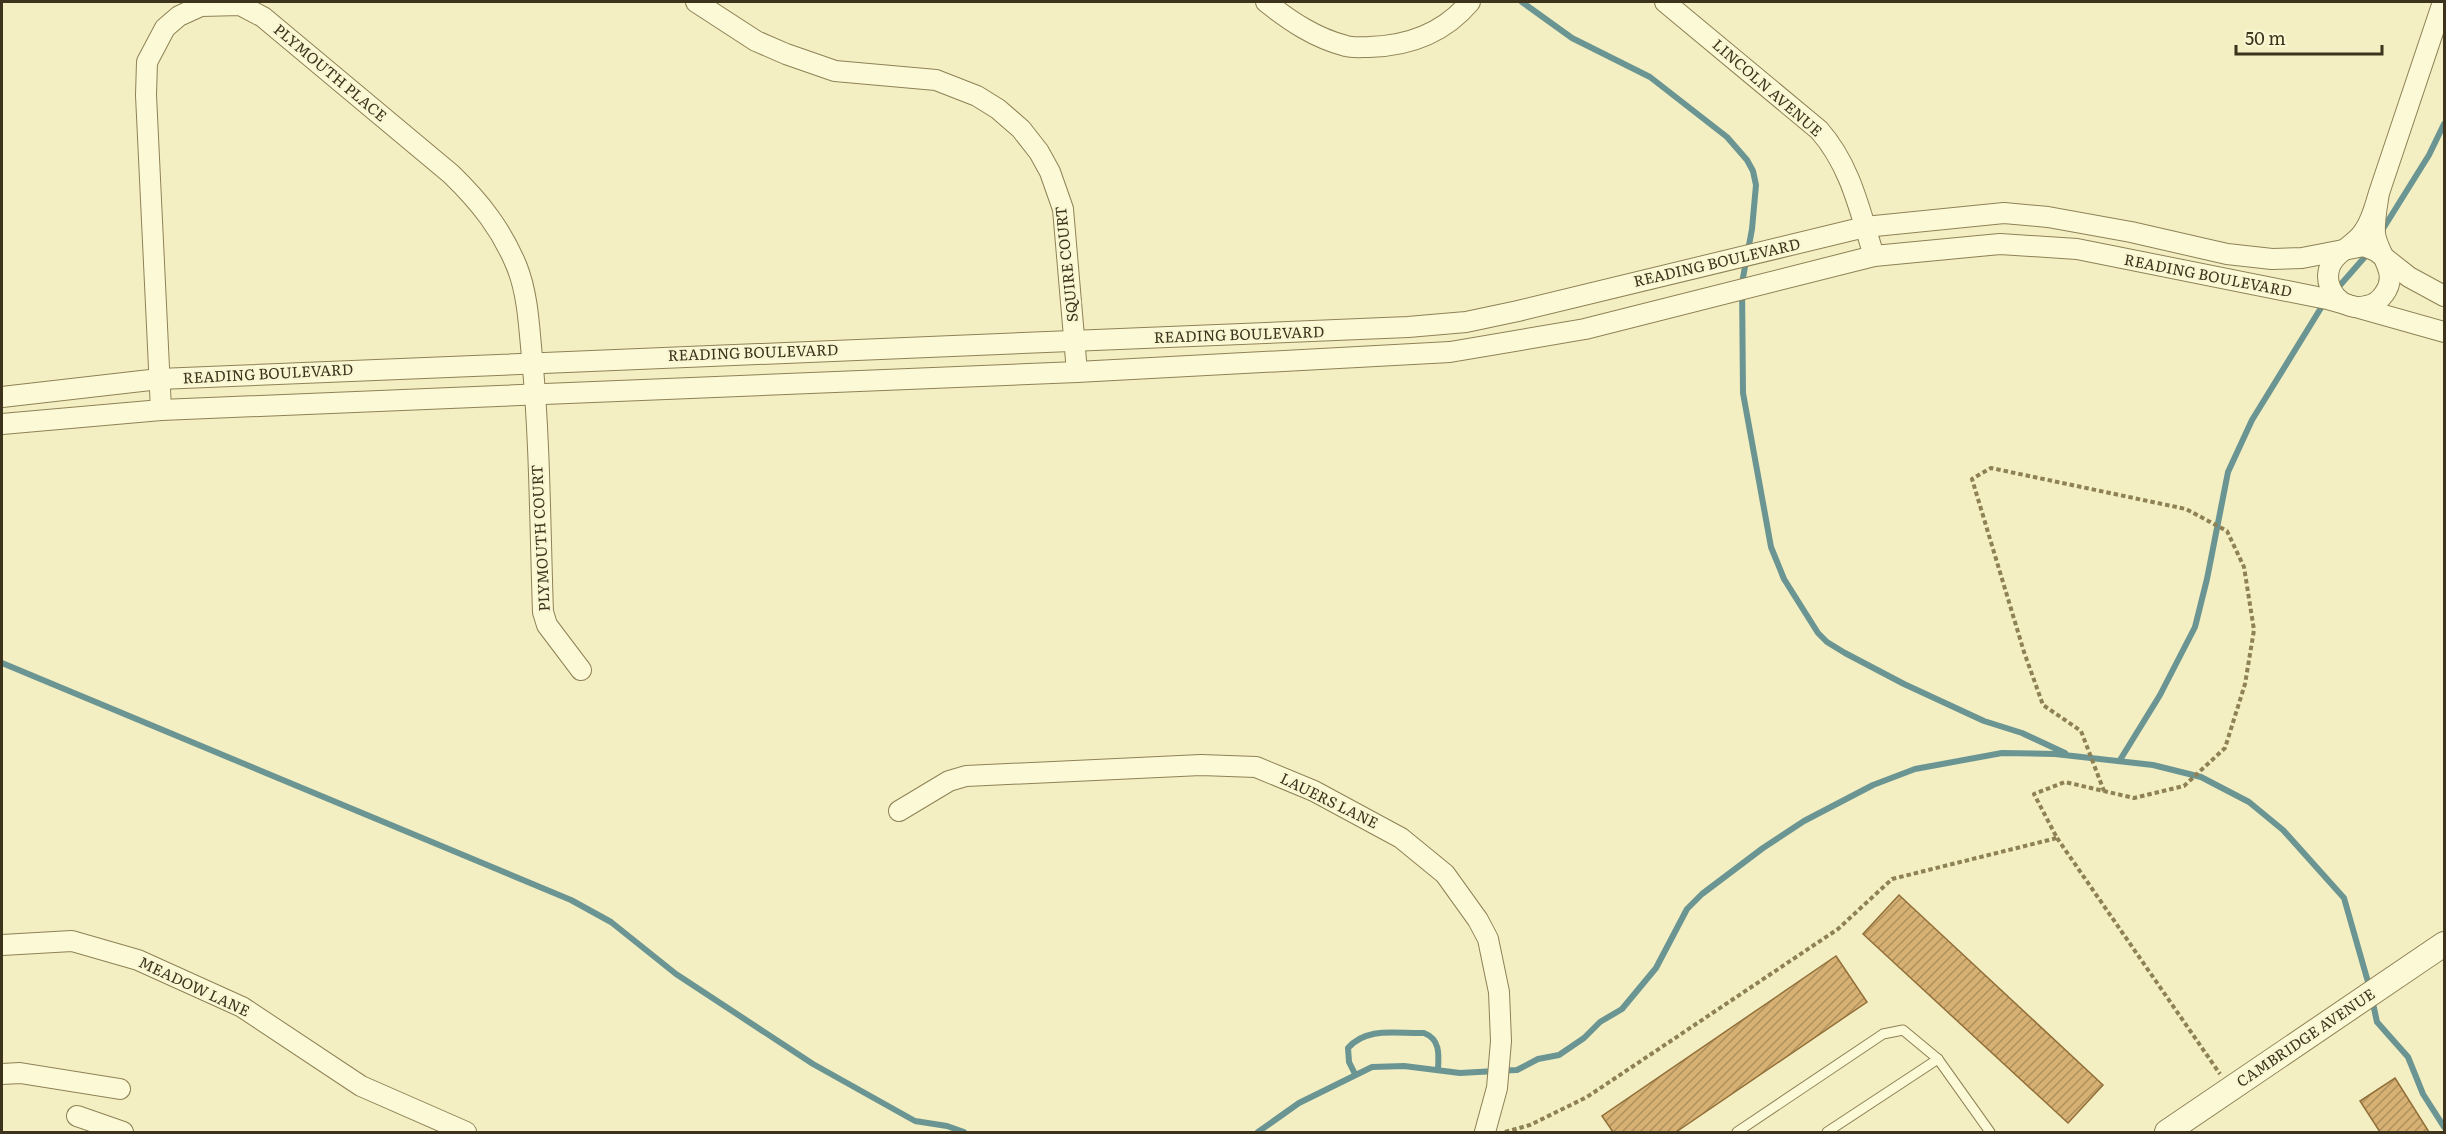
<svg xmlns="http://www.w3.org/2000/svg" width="2446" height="1134" viewBox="0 0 2446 1134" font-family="Literata,serif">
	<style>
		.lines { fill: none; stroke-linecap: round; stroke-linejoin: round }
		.stream { stroke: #6a9593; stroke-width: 6 }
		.building { fill: url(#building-hatch); stroke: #926f39; stroke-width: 1.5 }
		.service-casing { stroke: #8f8156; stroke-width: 11 }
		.minor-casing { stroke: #8f8156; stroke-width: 22 }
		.tertiary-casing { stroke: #8f8156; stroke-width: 26 }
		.path { stroke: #8f8156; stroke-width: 4; stroke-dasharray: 4.5 3; stroke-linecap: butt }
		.service { stroke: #fcf9d6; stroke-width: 9 }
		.minor { stroke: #fcf9d6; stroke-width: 20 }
		.tertiary { stroke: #fcf9d6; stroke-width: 24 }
		.labels { text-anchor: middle; stroke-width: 4.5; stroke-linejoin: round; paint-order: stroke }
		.street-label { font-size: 15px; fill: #3d331c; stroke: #f9f6d2 }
	</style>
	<defs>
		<pattern id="building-hatch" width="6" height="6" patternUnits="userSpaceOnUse" patternTransform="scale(1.5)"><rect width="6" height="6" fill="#d6b173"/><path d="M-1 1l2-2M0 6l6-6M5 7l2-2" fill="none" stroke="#af915e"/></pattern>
	</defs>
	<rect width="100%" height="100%" fill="#f3efc2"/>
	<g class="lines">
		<g class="stream">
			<polyline points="1522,2 1572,38 1650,77 1727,137 1747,160 1753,171 1756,185 1752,229 1742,283 1743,393 1771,547 1784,579 1818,633 1827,642 1845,653 1904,684 1984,721 2022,733 2065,753"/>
			<polyline points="2381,232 2429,155 2444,124"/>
			<polyline points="2335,291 2370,251"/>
			<polyline points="2,663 571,900 611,922 676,974 813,1064 915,1121 947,1126 964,1132"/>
			<polyline points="2120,760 2160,695 2195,627 2207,579 2228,472 2252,420 2324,303"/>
			<polyline points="2372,999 2377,1022 2408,1057 2423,1094 2444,1127"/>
			<path d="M 1355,1074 L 1349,1062 L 1348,1048 C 1367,1026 1398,1034 1424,1033 C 1440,1039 1439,1054 1438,1069"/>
			<polyline points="1258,1132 1299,1103 1372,1067 1404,1066 1460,1073 1496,1071 1517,1070 1538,1059 1559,1055 1584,1038 1600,1022 1622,1009 1656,968 1687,909 1702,894 1763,848 1804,821 1873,785 1915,769 2002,753 2055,754 2153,765 2201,777 2249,802 2283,830 2344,898 2370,989"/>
		</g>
	</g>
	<g class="building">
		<polygon points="1899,895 2103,1085 2068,1123 1863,934"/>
		<polygon points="1836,956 1867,1002 1676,1132 1613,1132 1602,1116"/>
		<polygon points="2395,1078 2429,1132 2380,1132 2360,1101"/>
	</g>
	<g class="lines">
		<defs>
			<g id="service">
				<polyline points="1737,1132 1883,1034 1903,1030 1938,1059 1990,1132"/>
				<polyline points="1827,1132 1938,1059"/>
			</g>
			<g id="minor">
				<polyline points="696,2 756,41 786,54 835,71 936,80 977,96 998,109 1021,129 1039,152 1050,172 1063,209 1077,372"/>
				<path d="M 1266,2 C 1290,21 1315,38 1346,46 C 1353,48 1361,47 1369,47 C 1408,46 1444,33 1470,2"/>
				<path d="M 1665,2 L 1819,130 C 1851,166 1860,212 1874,256"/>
				<path d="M 2379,193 C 2377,206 2374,220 2375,234 C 2378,255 2400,273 2384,294 C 2380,300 2373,305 2366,306 C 2355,309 2343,305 2336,297 C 2331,291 2328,284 2328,276 C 2329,252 2353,249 2364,231 C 2372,220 2375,206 2379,193 L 2443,2"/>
				<polyline points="2,397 159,379 1408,327 1466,322 1518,311 1865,227 2004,213 2048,217 2131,232 2227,254 2272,259 2302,258 2364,246 2376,251 2409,277 2444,296"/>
				<path d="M 161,410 L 146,95 L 147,62 L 165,28 L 179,16 L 201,6 L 240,5 L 263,17 L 451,174 C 480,202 502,230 517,267 C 528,295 529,327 532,357 C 540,441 540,527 543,612 L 547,625 L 581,670"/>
				<polyline points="2,424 161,410 1077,372 1450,352 1585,329 1874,256 2000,244 2077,249 2327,299 2444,332"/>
				<polyline points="899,811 949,781 966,776 1201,765 1256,767 1314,791 1401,838 1445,874 1478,920 1488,939 1499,992 1501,1041 1497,1088 1485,1132"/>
				<polyline points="2,945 72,941 138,960 242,1007 361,1086 466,1132"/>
				<polyline points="2,1074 20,1073 120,1089"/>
				<polyline points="77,1116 123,1132"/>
			</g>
			<polyline id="tertiary" points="2167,1132 2444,944"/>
		</defs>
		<use href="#service" class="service-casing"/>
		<use href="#minor" class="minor-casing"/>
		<use href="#tertiary" class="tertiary-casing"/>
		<g class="path">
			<polyline points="2057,838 2220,1074"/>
			<polyline points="1505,1132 1530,1125 1587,1097 1838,929 1892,879 2057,838 2034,794 2065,782 2134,798 2184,786 2225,748 2245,684 2254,630 2244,567 2227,531 2186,509 1991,468 1972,479 2024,652 2043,705 2081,731 2104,791"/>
		</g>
		<use href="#service" class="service"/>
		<use href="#minor" class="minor"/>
		<use href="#tertiary" class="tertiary"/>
	</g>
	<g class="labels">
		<g class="street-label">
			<text transform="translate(330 73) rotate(40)" y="5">PLYMOUTH PLACE</text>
			<text transform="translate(1767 88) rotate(41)" y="5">LINCOLN AVENUE</text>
			<text transform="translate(1717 263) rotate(-13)" y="5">READING BOULEVARD</text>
			<text transform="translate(1067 264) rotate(-96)" y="5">SQUIRE COURT</text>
			<text transform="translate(2208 276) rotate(11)" y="5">READING BOULEVARD</text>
			<text transform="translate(1239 335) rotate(-2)" y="5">READING BOULEVARD</text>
			<text transform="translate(753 353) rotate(-2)" y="5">READING BOULEVARD</text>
			<text transform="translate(268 374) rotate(-3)" y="5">READING BOULEVARD</text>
			<text transform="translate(541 538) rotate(-93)" y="5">PLYMOUTH COURT</text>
			<text transform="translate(1329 801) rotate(26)" y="5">LAUERS LANE</text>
			<text transform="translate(194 987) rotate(25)" y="5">MEADOW LANE</text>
			<text transform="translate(2306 1038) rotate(-34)" y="5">CAMBRIDGE AVENUE</text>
		</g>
	</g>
	<rect width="2446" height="1134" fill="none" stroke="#3d331c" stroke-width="6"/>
	<path d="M2236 45v9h146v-9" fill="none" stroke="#3d331c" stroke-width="3"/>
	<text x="2245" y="45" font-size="18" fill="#3d331c" stroke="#f9f6d2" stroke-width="4.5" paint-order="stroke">50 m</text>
</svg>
